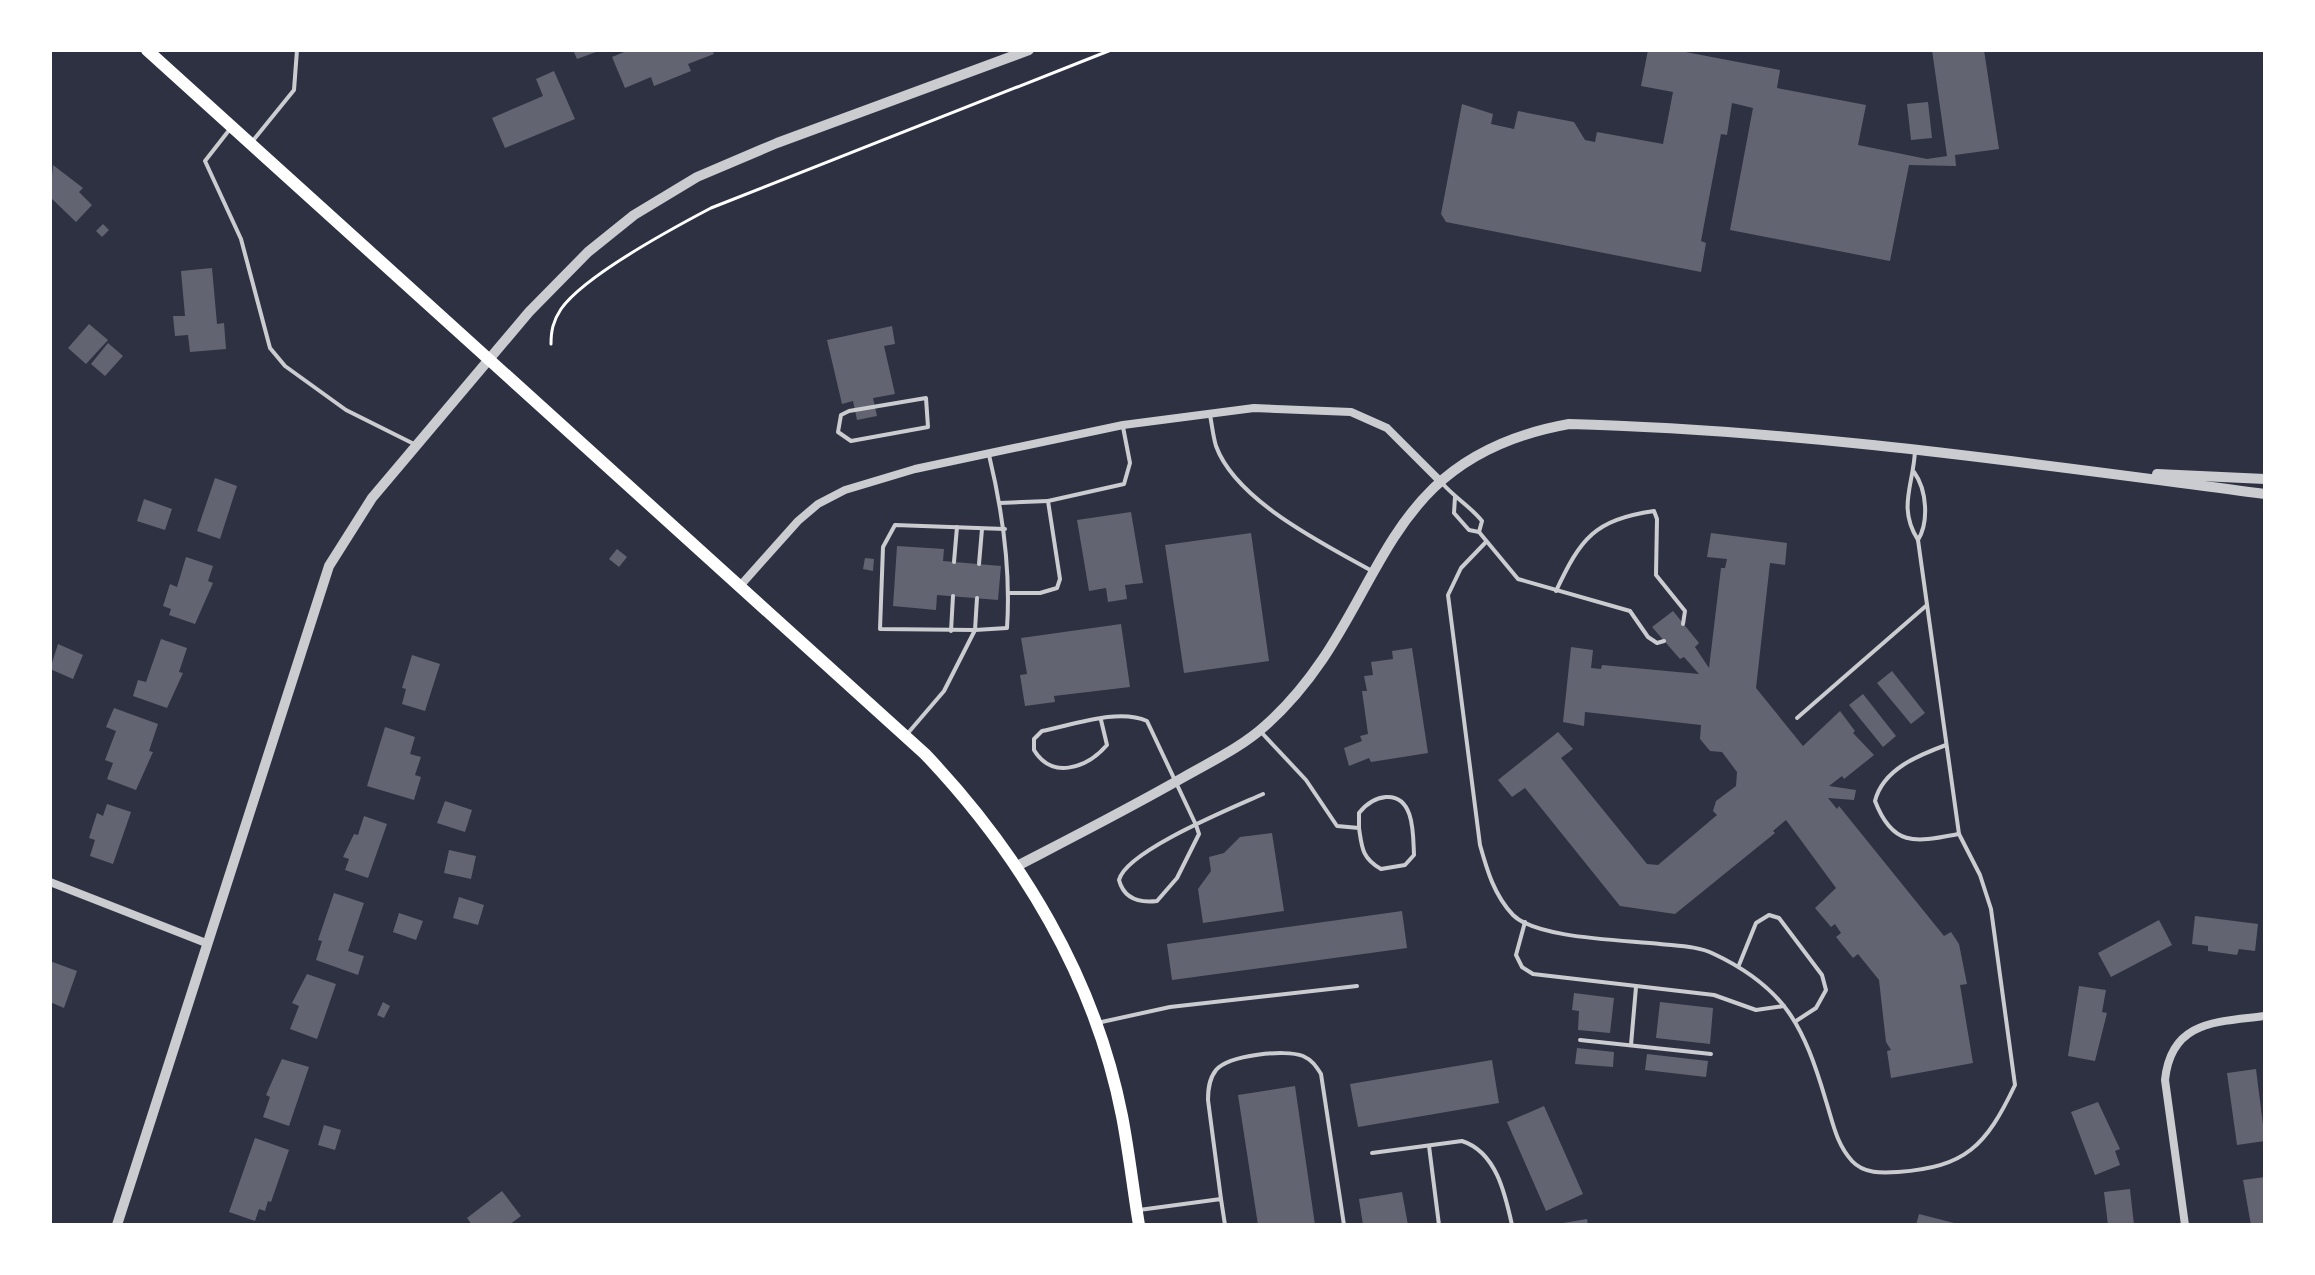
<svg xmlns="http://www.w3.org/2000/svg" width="2315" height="1275" viewBox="0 0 2315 1275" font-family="Arial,sans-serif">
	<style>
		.building { fill: #626471 }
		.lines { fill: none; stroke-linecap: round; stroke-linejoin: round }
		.path { stroke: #fff; stroke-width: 3 }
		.service { stroke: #caccd0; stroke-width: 4 }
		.minor { stroke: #caccd0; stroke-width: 8 }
		.tertiary { stroke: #caccd0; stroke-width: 10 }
		.primary { stroke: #fff; stroke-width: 12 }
	</style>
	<rect width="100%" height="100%" fill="#2d3142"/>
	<g class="building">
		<polygon points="573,50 595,50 596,52 577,59"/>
		<polygon points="629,50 712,50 714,54 688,64 691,71 654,86 651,77 625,88 612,57"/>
		<polygon points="1648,50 1675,50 1780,70 1777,88 1866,105 1858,145 1927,159 1947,156 1932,50 1984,50 1999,149 1955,155 1956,166 1909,165 1890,261 1730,230 1753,108 1732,103 1727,135 1721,134 1701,241 1706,243 1701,272 1446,222 1441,214 1462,104 1493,114 1491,124 1514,129 1518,111 1574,122 1585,140 1595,142 1597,132 1663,144 1673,92 1641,86"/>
		<polygon points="554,71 575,119 505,148 492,118 543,96 536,79"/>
		<polygon points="1928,102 1932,138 1911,140 1907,104"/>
		<polygon points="53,165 83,188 79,192 92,205 76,222 50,197"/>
		<polygon points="103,224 109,230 102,237 96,231"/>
		<polygon points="212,268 217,324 224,323 226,349 190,352 188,335 175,336 173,316 185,316 181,271"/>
		<polygon points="89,324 108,340 86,364 68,348"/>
		<polygon points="892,326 895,344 884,346 895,394 873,398 877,416 857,420 853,401 842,404 827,340"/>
		<polygon points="108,343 123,356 105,376 91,364"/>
		<polygon points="215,478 237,486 220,539 197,531"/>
		<polygon points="144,499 172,509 165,530 137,521"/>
		<polygon points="1131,512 1143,583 1125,585 1127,599 1108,602 1106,588 1089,591 1077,520"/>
		<polygon points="1251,533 1269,661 1184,673 1165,545"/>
		<polygon points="1711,533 1787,543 1785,565 1770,563 1756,688 1803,746 1840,711 1855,731 1853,733 1874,755 1844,779 1842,776 1829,786 1856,790 1854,800 1828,798 1837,809 1839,806 1944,936 1951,932 1959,944 1967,984 1960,985 1973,1063 1891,1078 1887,1051 1891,1050 1886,1042 1879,980 1858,954 1853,958 1836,937 1841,933 1835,924 1831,927 1815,908 1836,888 1786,820 1773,831 1775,833 1675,914 1620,906 1525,788 1512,797 1498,780 1558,732 1573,749 1561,758 1647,864 1658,865 1717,815 1713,811 1716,801 1736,786 1737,772 1722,752 1710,751 1700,739 1701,725 1585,712 1584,726 1563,722 1571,647 1593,650 1591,668 1601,669 1602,665 1699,674 1684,657 1680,659 1652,627 1673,611 1699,643 1695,647 1709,668 1721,568 1725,568 1727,559 1707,557"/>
		<polygon points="897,546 944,549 943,561 1001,566 998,600 937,595 936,610 893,606"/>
		<polygon points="617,549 627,557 619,567 609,559"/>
		<polygon points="186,557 213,566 208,581 213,583 195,624 169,615 171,609 163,606 170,584 177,587"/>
		<polygon points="865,558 874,559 873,571 863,569"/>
		<polygon points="1121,624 1130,687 1054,696 1055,702 1025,706 1020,675 1027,674 1021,638"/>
		<polygon points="161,639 187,648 179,672 183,673 167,708 133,696 138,680 146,682"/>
		<polygon points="58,644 83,655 73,679 50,669"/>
		<polygon points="1412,648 1428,753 1371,762 1369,758 1349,766 1344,748 1362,741 1360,736 1368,734 1362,691 1367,691 1364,676 1373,675 1371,662 1393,659 1392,651"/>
		<polygon points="412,655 440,664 425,711 402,704 406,689 402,688"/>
		<polygon points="1892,671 1925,713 1911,724 1877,683"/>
		<polygon points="1863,694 1896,736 1883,747 1849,705"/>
		<polygon points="114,708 158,724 149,751 153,752 136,790 107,779 113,763 105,760 116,731 106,727"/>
		<polygon points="385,727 415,737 410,754 421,757 415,775 421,777 414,800 367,786"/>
		<polygon points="445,801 472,810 465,832 437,823"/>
		<polygon points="107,804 131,812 113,864 90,856 95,840 89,838 97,813 103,816"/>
		<polygon points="364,816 387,824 368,878 345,870 349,859 343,857 354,834 358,835"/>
		<polygon points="1272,833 1284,911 1203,923 1198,889 1211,871 1209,857 1224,853 1240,837"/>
		<polygon points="449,850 476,856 471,879 444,873"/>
		<polygon points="334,893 364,903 348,951 364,956 358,975 316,960 322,941 318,940"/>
		<polygon points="459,897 484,905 478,925 453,918"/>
		<polygon points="1402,911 1407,948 1172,980 1167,944"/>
		<polygon points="399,913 423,921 416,940 393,932"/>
		<polygon points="2195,916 2258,924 2255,951 2239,949 2237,955 2208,951 2208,946 2192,944"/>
		<polygon points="2159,920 2172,945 2111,977 2098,953"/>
		<polygon points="50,961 77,971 64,1008 50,1002"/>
		<polygon points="307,974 336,984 317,1039 290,1029 299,1006 292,1003"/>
		<polygon points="2079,986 2106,990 2102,1012 2107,1013 2095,1061 2068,1056"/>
		<polygon points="1574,993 1614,998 1610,1033 1578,1030 1579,1011 1572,1010"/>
		<polygon points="383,1002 390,1006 384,1018 377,1015"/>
		<polygon points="1660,1002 1713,1008 1710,1044 1656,1038"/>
		<polygon points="1577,1048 1614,1052 1613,1067 1575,1064"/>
		<polygon points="1647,1054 1708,1061 1706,1077 1645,1070"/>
		<polygon points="282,1059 309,1067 289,1126 263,1117 270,1097 266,1095"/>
		<polygon points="1492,1060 1499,1103 1358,1127 1350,1084"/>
		<polygon points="2256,1069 2265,1141 2237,1145 2227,1073"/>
		<polygon points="1295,1086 1315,1225 1258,1225 1238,1095"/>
		<polygon points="2098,1102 2120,1149 2115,1151 2120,1165 2095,1175 2071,1112"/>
		<polygon points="1544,1106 1583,1194 1546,1211 1507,1122"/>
		<polygon points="324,1125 341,1130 335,1150 318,1145"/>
		<polygon points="255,1138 289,1150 271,1202 268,1201 265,1211 259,1209 255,1221 229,1212"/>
		<polygon points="2265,1177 2265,1225 2251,1225 2243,1180"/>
		<polygon points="2130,1189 2134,1225 2108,1225 2104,1192"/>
		<polygon points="502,1191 521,1216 509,1225 472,1225 467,1218"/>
		<polygon points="1402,1192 1408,1225 1363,1225 1359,1199"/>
		<polygon points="1919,1214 1958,1224 1958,1225 1916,1225"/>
		<polygon points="1587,1219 1588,1225 1563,1225 1563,1223"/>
	</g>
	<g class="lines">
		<path class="path" d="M 551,344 C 551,331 553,321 561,309 C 585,275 673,228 711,208 L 1111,50"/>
		<g class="service">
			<polyline points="230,129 205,161 241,239 270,348 285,366 346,410 414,444"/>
			<polyline points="251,143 294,90 297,50"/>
			<polygon points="926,398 928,427 851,441 838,432 841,415 849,411"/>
			<path d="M 1210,415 C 1212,425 1213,436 1216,446 C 1236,501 1324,544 1372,571"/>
			<path d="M 1914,472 C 1927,490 1929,522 1918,540"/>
			<path d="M 1442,483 C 1455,498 1470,506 1482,521 L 1479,532 L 1469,530 L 1454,513 L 1455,497"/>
			<polyline points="1000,503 1048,501"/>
			<polyline points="1479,532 1518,579 1630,611 1648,637 1657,643 1664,641"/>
			<path d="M 1486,542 L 1461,568 L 1448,595 L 1480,845 C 1487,870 1494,895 1513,915 C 1537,939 1626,940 1660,944 C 1678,946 1698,946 1714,954 C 1786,988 1804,1027 1826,1101 C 1833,1123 1836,1143 1852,1161 C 1864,1174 1882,1173 1898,1172 C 1966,1167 1986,1146 2015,1085 L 1991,909 L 1980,875 L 1959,834 L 1918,540 C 1897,507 1914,484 1915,450"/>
			<polyline points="954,562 957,527"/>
			<polyline points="979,564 982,529"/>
			<path d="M 1556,591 C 1581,538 1594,520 1654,511 L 1657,519 L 1656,575 L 1685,611 L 1683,624"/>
			<polyline points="1010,593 1040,593 1057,588 1060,579 1048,501 1124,484 1130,463 1123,427"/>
			<polyline points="977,598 975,630 880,629 883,547 895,525 1005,529"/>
			<polyline points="951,631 953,596"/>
			<polyline points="1797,718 1927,605"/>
			<path d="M 1101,720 L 1107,745 C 1087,768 1052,780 1034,750 L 1034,739 L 1042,731 C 1073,725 1118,708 1147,721 L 1196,825 L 1199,834 L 1177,878 L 1157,901 C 1140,903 1124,899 1119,880 C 1126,851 1232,808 1263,794"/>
			<path d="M 1261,732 L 1306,780 L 1337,826 L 1359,828 L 1359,813 C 1366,804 1375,798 1386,797 C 1415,795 1413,836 1414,855 L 1405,865 L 1381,869 C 1362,858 1362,848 1359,828"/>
			<path d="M 908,733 L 944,691 L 975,630 L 1007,628 C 1011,569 1003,513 989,455"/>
			<path d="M 1946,745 C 1919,755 1883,769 1875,801 C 1893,848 1916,842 1959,834"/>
			<polyline points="1525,922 1516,955 1522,967 1533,974 1714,995 1756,1010 1784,1006"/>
			<polyline points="1739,965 1756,923 1769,915 1779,918 1822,975 1826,990 1816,1008 1796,1021"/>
			<polyline points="1097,1023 1170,1007 1357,986"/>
			<polyline points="1580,1040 1711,1054"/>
			<polyline points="1631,1045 1636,987"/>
			<polyline points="1429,1146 1439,1225"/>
			<path d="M 1372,1153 L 1462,1141 C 1496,1152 1505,1193 1512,1225"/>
			<path d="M 1221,1199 L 1208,1100 C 1208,1089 1209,1079 1216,1070 C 1229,1055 1285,1049 1303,1056 C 1312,1060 1316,1066 1321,1074 L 1344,1225"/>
			<polyline points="1139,1210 1221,1199 1225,1225"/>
		</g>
		<g class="minor">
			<polyline points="740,586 798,521 818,504 845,490 915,469 1123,425 1254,408 1351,412 1387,428 1440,481"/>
			<polyline points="50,882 206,943"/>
			<path d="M 2185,1225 L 2165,1080 C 2171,1020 2217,1022 2265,1016"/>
		</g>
		<g class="tertiary">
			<polyline points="2157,474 2265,479"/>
			<path d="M 1017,866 C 1073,837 1130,808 1184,777 C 1212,761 1242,747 1266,725 C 1390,614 1367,460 1569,424 C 1803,430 2034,464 2265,494"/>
			<polyline points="117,1225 329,566 372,498 529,312 588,252 634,215 697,177 777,143 1029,50"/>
		</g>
		<path class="primary" d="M 147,50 L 925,754 C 1021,855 1095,978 1122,1116 C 1129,1152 1133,1189 1139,1225"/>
	</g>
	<rect width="2315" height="1275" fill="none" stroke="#ffffff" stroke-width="104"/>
</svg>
